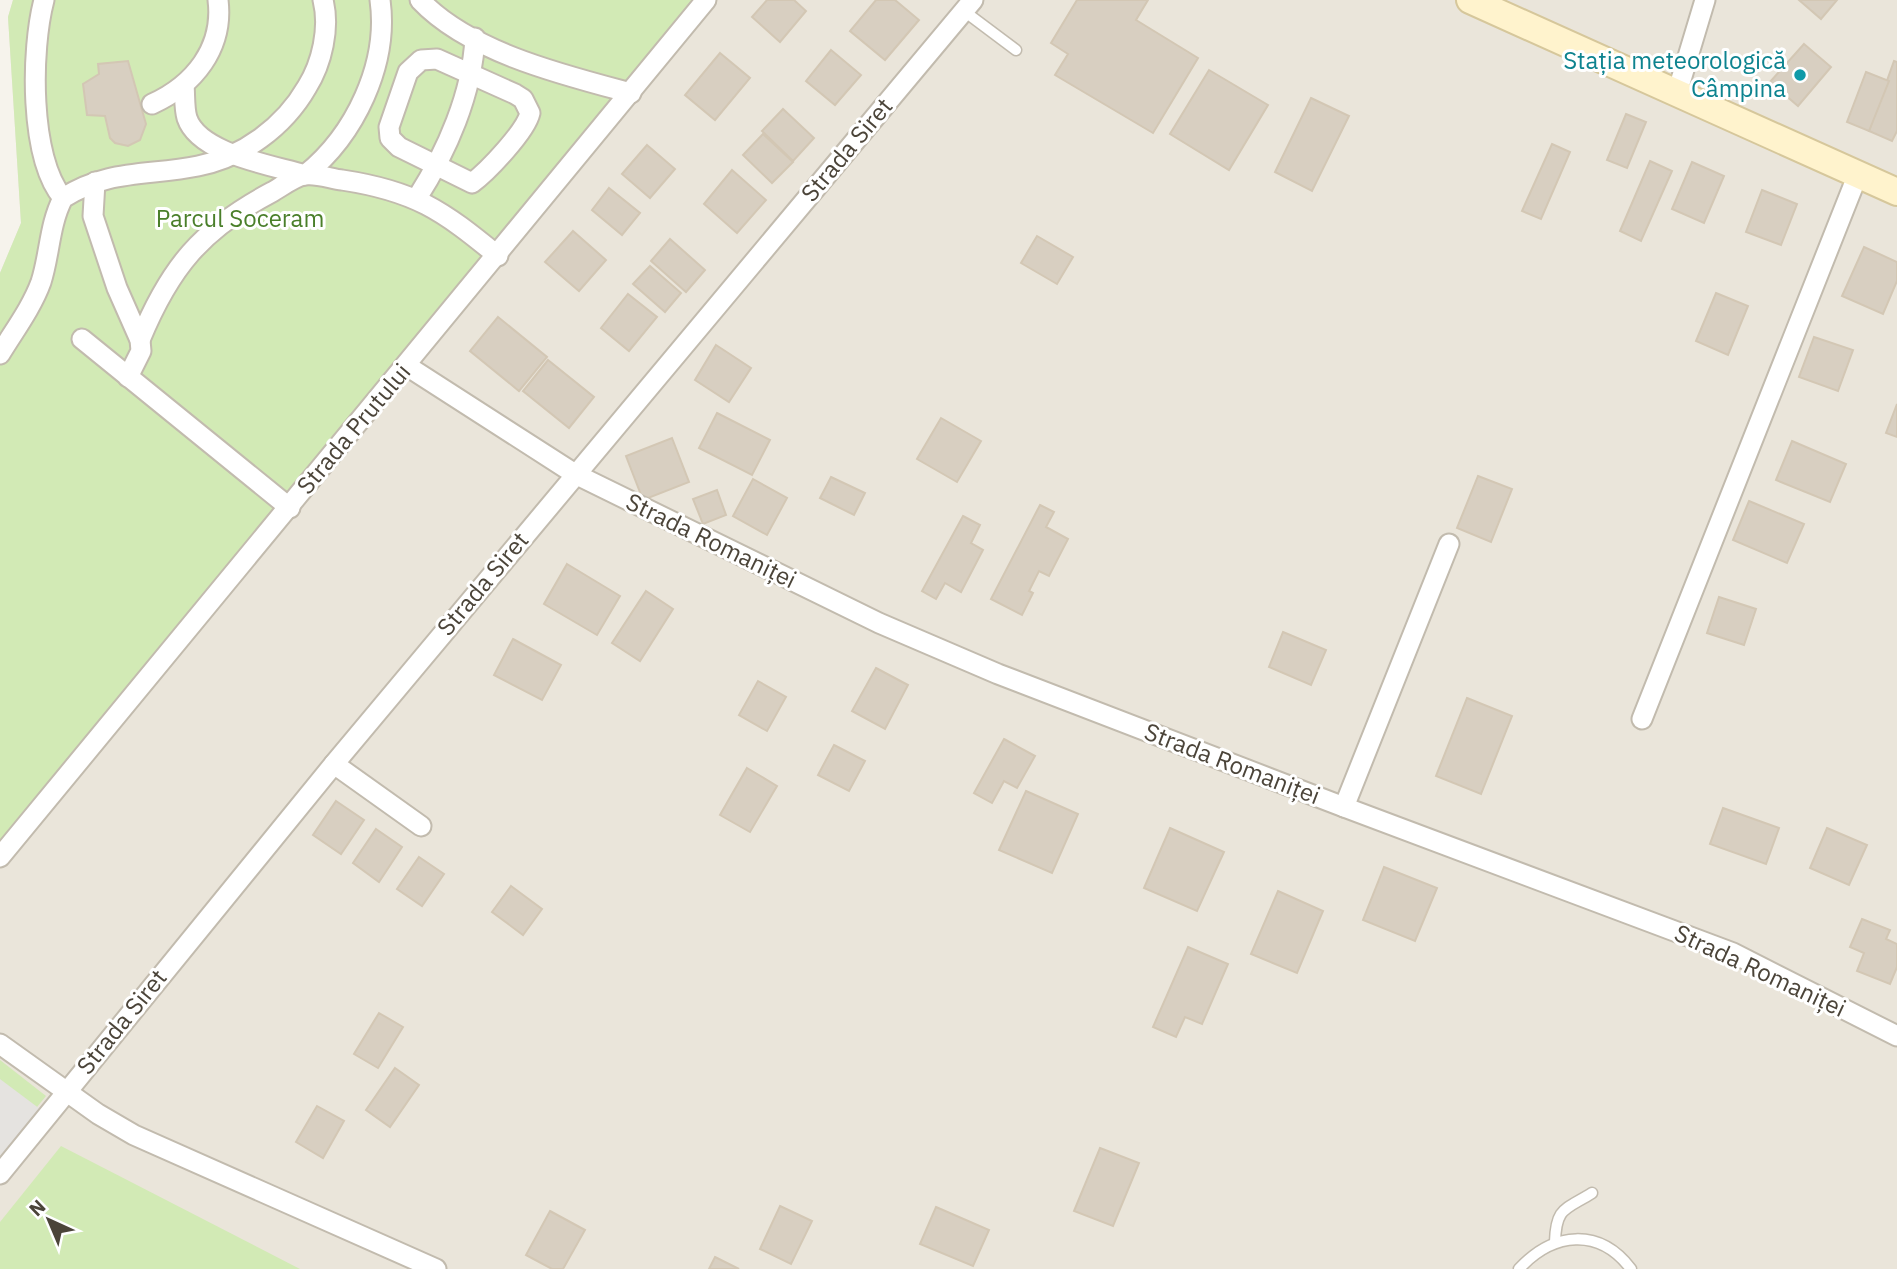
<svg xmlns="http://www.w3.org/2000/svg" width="1897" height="1269" viewBox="0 0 1897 1269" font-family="'IBM Plex Sans',sans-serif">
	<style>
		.residential { fill: #eae5da }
		.green { fill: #d2eab5 }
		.parking { fill: #e5e3e0 }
		.building { fill: #d8cfc1; stroke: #d3c7b4; stroke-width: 2 }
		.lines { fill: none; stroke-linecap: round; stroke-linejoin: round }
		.lane-casing { stroke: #c2bbae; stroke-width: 13 }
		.street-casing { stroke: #c2bbae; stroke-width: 23 }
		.secondary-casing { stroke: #d6c79b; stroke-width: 30 }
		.lane { stroke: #fff; stroke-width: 10 }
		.street { stroke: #fff; stroke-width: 19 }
		.secondary { stroke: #fff3cd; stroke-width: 26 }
		.culture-dot { fill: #0f9aa8; stroke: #fff; stroke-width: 2.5 }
		.labels { text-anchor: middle; stroke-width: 6; stroke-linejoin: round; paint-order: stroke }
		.culture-label { font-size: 24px; fill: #0d838f; stroke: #fff; text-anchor: end }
		.street-label { font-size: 24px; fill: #4b4439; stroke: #fff }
		.park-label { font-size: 24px; fill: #4a7f2a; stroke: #fff }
	</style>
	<rect width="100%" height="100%" fill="#f6f3ec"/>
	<polygon class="residential" points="13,0 1897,0 1897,1269 0,1269 0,273 21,223 8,17"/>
	<g class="green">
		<polygon points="13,0 704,0 0,856 0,273 21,223 8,17"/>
		<polygon points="0,1060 46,1096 0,1152"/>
		<polygon points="61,1146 300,1269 0,1269 0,1222"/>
	</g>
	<polygon class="parking" points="0,1079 40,1109 0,1161"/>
	<g class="building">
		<polygon points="767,0 794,0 806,11 780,42 752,17"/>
		<polygon points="876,0 895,0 919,20 885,60 850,31"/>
		<polygon points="1077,0 1148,0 1136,20 1198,58 1153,133 1055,75 1068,54 1051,43"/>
		<polygon points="1799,0 1837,0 1821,19"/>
		<polygon points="1804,44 1831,67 1798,106 1770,82"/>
		<polygon points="831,50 861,75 835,105 806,81"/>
		<polygon points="720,53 750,78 715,120 685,95"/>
		<polygon points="128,61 146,124 140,140 128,146 115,143 110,138 105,116 87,115 83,84 99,74 98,64"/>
		<polygon points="1894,61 1897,62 1897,131 1892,141 1869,131"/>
		<polygon points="1209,70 1268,105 1229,170 1170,134"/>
		<polygon points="1866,72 1889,81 1869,131 1847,122"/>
		<polygon points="1311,98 1349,116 1312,191 1275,172"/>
		<polygon points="783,109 814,138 793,161 762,131"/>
		<polygon points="1626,114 1646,122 1627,168 1607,160"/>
		<polygon points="763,134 793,162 772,183 743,155"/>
		<polygon points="1552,144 1570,152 1541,219 1522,211"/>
		<polygon points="647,145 675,169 650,198 622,174"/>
		<polygon points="1650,161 1672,171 1641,241 1620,231"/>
		<polygon points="1692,162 1724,176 1704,223 1672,209"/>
		<polygon points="732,170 766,200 737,233 704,204"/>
		<polygon points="609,188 640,213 622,235 592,210"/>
		<polygon points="1762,190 1797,204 1781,245 1746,232"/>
		<polygon points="573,231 606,260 579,291 545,262"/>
		<polygon points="1037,236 1073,257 1057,284 1021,263"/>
		<polygon points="670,239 705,270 686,292 651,261"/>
		<polygon points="1864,247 1897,262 1897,281 1883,314 1842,296"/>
		<polygon points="650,266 681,293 665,312 633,284"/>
		<polygon points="1716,293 1748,306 1728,355 1696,341"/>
		<polygon points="628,294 657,317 629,351 601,328"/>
		<polygon points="498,317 547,357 519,391 470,351"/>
		<polygon points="1814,337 1853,350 1838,391 1799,377"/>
		<polygon points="716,345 751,368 729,402 695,380"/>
		<polygon points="548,360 594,397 569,428 523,391"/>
		<polygon points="1897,404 1897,437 1886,433"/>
		<polygon points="717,413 770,440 752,475 699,448"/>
		<polygon points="941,418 981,441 957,482 917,459"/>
		<polygon points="672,438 689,482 643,500 626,456"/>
		<polygon points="1792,441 1846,464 1830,502 1776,480"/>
		<polygon points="1478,476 1512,489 1491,542 1457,528"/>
		<polygon points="831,477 865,493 854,515 820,498"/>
		<polygon points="753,479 787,498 767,535 733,516"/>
		<polygon points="717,490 726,515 703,524 693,499"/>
		<polygon points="1749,501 1804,524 1787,563 1733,540"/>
		<polygon points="1040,505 1054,512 1046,527 1068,539 1049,576 1039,571 1029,591 1033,593 1022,615 991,599"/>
		<polygon points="963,516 980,525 971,543 983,550 961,592 945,583 936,599 922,591"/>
		<polygon points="567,564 620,596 597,635 544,604"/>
		<polygon points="646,591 673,609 640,661 612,643"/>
		<polygon points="1719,597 1756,609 1744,645 1707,633"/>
		<polygon points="1283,632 1326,650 1311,685 1269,667"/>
		<polygon points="513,639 561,665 542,700 494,675"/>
		<polygon points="876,668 908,685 885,729 852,711"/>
		<polygon points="758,681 786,697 767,731 739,715"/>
		<polygon points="1467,698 1512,716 1481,794 1436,776"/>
		<polygon points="1004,739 1035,756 1017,788 1004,781 992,803 974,793"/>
		<polygon points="834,745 865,761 849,791 818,775"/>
		<polygon points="747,768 777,786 750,832 720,815"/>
		<polygon points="1026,791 1078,814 1052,873 999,850"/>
		<polygon points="336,801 364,820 341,854 313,835"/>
		<polygon points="1723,808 1779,828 1766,864 1710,844"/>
		<polygon points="1170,828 1224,852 1197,911 1144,888"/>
		<polygon points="1827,828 1867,845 1849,885 1810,868"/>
		<polygon points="376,829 402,847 379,882 353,863"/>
		<polygon points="419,857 444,874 422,906 397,889"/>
		<polygon points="1384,867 1437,888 1415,941 1363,920"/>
		<polygon points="511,886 542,909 523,935 492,912"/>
		<polygon points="1278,891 1323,911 1297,973 1251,954"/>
		<polygon points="1862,919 1890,930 1886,939 1897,944 1897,967 1890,984 1857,971 1864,953 1850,947"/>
		<polygon points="1188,947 1228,964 1202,1024 1185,1017 1176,1037 1153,1027"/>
		<polygon points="379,1013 403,1027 378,1068 354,1054"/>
		<polygon points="395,1068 419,1085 390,1127 366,1110"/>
		<polygon points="317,1106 344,1121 323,1158 296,1142"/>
		<polygon points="1100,1148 1139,1163 1113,1226 1074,1211"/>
		<polygon points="780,1206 812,1221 791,1264 760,1249"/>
		<polygon points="936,1207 989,1230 973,1266 920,1244"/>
		<polygon points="550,1211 585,1230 563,1269 552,1269 526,1255"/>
		<polygon points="715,1257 739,1269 709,1269"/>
	</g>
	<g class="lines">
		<defs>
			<g id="lane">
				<polyline points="964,11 1016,50"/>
				<path d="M 1555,1242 C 1556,1207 1565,1210 1592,1193"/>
				<path d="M 1519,1269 C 1553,1232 1599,1227 1631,1269"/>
			</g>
			<g id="street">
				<path d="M 44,0 C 31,49 29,158 63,198"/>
				<path d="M 420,0 C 469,52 563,75 631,93"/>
				<path d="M 437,59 L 515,94 L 523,99 L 530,113 C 526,131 488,171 472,183 L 399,147 L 390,138 L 389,127 L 408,72 L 421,60 Z"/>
				<path d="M 184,85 C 185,95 184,108 187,118 C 199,154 272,165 305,175 C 355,135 389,64 380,0"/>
				<polyline points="1677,93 1705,0"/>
				<path d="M 152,104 C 194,85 224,48 218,0"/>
				<polyline points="95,182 93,216 117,288 140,340 141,351 128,377"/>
				<path d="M 417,198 C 447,151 472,94 475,38"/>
				<polyline points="82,339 290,508"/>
				<path d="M 140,340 C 170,267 202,229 272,192 C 281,187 295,176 305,175 C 316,173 332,179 342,180 C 415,191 442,210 498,256"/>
				<path d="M 0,354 C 14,331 32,307 41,282 C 50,254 49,225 63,198 C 108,169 149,176 198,166 C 243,157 284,127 307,87 C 322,63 330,28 323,0"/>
				<polyline points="407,366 575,474 879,623 998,674 1344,807 1733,953 1897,1036"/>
				<polyline points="1642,719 1858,174"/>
				<polyline points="334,764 421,826"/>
				<polyline points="1344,807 1449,544"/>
				<polyline points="0,857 706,0"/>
				<polyline points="0,1044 98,1114 134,1135 436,1269"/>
				<polyline points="0,1174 334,764 973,0"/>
			</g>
			<polyline id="secondary" points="1470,0 1897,192"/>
		</defs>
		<use href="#lane" class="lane-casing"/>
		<use href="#street" class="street-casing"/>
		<use href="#secondary" class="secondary-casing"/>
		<use href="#lane" class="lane"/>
		<use href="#street" class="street"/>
		<use href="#secondary" class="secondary"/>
	</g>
	<circle class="culture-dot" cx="1800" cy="75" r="7"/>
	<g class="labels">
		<g class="culture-label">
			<text x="1786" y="69">Stația meteorologică<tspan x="1786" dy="28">Câmpina</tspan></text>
		</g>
		<g class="street-label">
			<text transform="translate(847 150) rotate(-50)" y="8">Strada Siret</text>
			<text transform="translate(354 429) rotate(-50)" y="8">Strada Prutului</text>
			<text transform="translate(711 541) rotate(26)" y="8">Strada Romaniței</text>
			<text transform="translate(483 584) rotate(-50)" y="8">Strada Siret</text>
			<text transform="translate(1232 764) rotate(21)" y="8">Strada Romaniței</text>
			<text transform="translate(1760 971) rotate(25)" y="8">Strada Romaniței</text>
			<text transform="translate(122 1022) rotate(-51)" y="8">Strada Siret</text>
		</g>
		<g class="park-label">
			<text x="240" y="227">Parcul Soceram</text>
		</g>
	</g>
	<g transform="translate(49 1220) rotate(316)" stroke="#ffffff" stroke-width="5" paint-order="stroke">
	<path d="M0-5L12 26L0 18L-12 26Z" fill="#4b4439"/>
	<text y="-10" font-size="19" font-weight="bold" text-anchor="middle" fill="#4b4439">N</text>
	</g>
</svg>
